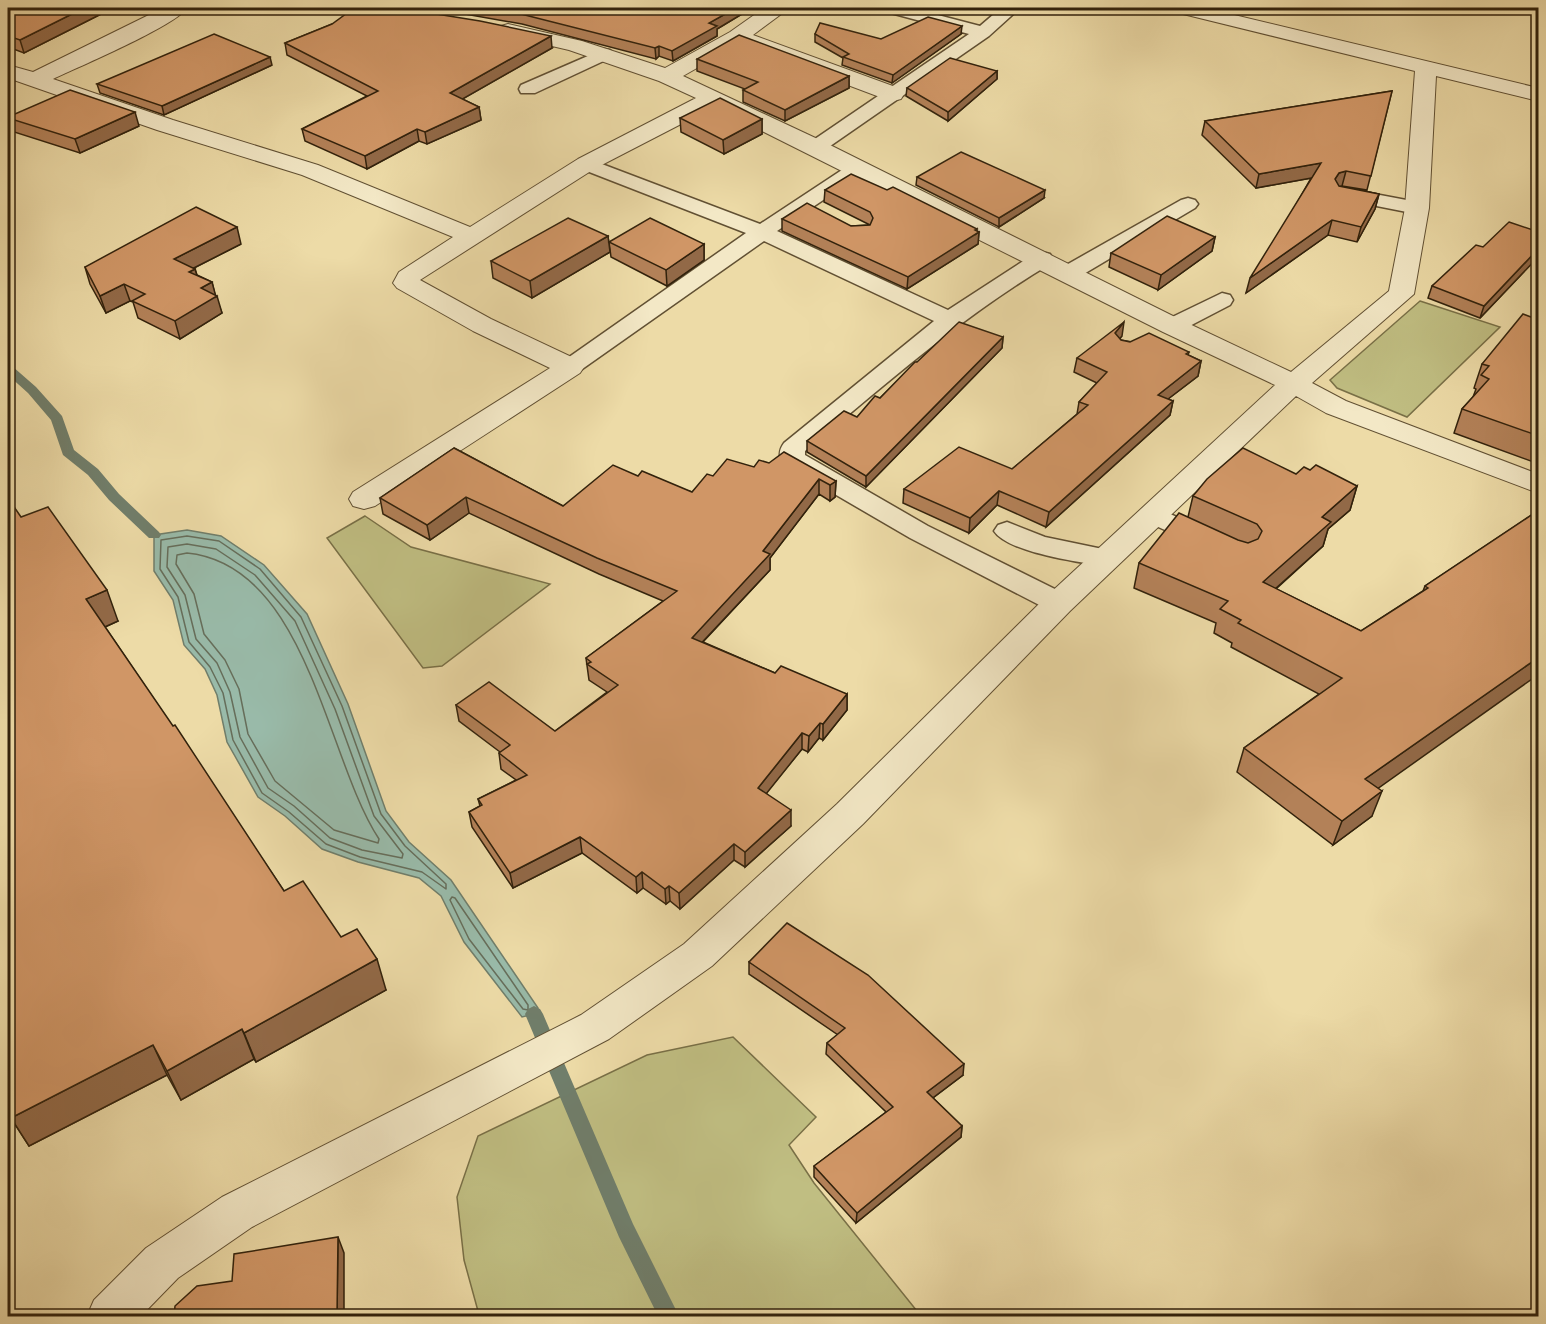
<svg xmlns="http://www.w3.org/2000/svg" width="1546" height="1324" viewBox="0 0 1546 1324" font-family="'Gentium Book Plus',serif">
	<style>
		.green { fill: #c0be82; stroke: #797047; stroke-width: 1.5 }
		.water { fill: #9ba; stroke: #707e6b; stroke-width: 1.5 }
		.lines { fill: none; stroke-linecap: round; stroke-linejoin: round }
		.shore { stroke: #666e5b; stroke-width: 1.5 }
		.stream { fill: #707e6b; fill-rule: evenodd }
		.lane-casing { stroke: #615033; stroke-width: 3 }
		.street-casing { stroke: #615033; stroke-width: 2 }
		.lane { fill: #f3e8c6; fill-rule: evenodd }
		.street { fill: #f3e8c6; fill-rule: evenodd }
		.wall { fill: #b38158; stroke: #32220c; stroke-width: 1.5 }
		.shaded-wall { fill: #926947; stroke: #32220c; stroke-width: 1.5 }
		.building { fill: #d09666; stroke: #32220c; stroke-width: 1.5 }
	</style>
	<rect width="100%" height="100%" fill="#eddba7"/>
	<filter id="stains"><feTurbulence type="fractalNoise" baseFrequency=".00333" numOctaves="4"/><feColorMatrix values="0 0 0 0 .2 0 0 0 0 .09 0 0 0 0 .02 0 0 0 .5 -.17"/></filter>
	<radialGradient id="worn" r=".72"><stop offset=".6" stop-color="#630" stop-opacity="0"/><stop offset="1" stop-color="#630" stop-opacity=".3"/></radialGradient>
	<g class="green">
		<polygon points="1420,301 1500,327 1407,417 1337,388 1330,380"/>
		<polygon points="365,516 411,547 550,584 442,666 423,668 327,538"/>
		<polygon points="733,1037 816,1117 789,1145 814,1183 921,1316 483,1316 478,1311 464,1260 457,1197 478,1136 647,1055"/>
	</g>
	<polygon class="water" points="187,530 221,536 264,565 307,614 348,704 386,811 409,842 451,880 538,1008 534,1014 522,1017 464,942 441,896 419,878 358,862 322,849 285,816 258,797 227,742 217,695 205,669 184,645 173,600 154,571 154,535"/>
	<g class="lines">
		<g class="shore">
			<polygon points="187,536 219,541 260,569 301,617 342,706 381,814 405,846 446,884 446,889 422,872 360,857 326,844 289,812 262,793 233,740 223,693 210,667 189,642 178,597 160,569 161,540"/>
			<polygon points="187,544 216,549 255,575 295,621 335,709 374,816 403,854 402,858 362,850 330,838 294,806 268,788 240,737 230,692 217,663 196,639 185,595 167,567 168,547"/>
			<path d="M 187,553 C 308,565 326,759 379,839 L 378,843 L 334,830 L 275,781 L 248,734 L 239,689 L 225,660 L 204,634 L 194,594 L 176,564 L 177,555 Z"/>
			<polygon points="452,897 455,898 528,1005 528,1010 523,1009 469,939 450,900"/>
		</g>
		<g class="stream">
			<polygon points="8,365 12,366 36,387 62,416 74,450 98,469 119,494 159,532 161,535 159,538 149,538 109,500 88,475 63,455 51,420 28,393 8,375"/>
			<polygon points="534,1006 540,1009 543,1014 633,1224 679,1316 658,1316 619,1237 525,1014 528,1009"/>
		</g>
		<defs>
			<g id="lane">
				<polygon points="885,8 911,8 980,26 1001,8 1020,8 989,36 823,151 809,151 806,147 809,143 969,34 887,12"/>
				<polygon points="604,49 610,50 613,54 610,58 535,93 521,93 519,89 521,85"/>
				<path d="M 586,158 L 760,224 L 851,164 L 865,164 L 868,168 L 865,172 L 777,231 L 948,310 L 1034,254 L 1042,252 L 1050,254 L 1053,259 L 1050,264 C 961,317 885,385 805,451 L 805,455 L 928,526 L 1069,596 L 1073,603 L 1069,610 L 1059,612 L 1049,610 L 910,538 L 783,464 C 778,456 779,450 784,443 L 934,321 L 764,241 L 578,372 L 570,374 L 562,372 L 558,367 L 562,362 L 746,233 L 579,168 L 576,164 L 579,160 Z"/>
				<polygon points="1343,188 1417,202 1424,204 1427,208 1424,212 1417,214 1336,198 1333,194 1336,190"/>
				<polygon points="1188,198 1195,200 1198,204 1195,208 1077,278 1069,280 1061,278 1058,273 1061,268 1181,200"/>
				<polygon points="1222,293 1230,295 1233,300 1230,305 1180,331 1172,333 1164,331 1161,326 1164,321"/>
				<polygon points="1154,507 1216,534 1220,540 1216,546 1207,549 1145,521 1141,515 1145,509"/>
				<path d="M 1007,522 L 1045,537 L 1117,552 L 1121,558 L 1117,564 L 1108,567 C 1082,562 1008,553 994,531 L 998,525 Z"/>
			</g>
			<path id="street" d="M 163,8 L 187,8 C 175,26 78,67 53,79 L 173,120 L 318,165 L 470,227 L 578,159 L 696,98 L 659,81 L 569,50 L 501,34 L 498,30 L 501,26 L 508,24 L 582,41 L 665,68 L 730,32 L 764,8 L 787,8 L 784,12 L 753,35 L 901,89 L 904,94 L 901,99 L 893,101 L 885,99 L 739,44 L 683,76 L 824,142 L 1181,320 L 1291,372 L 1389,291 L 1405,208 L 1415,71 L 1175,12 L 1172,8 L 1205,8 L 1538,88 L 1538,101 L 1436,76 L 1429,208 L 1414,294 L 1312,383 L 1346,401 L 1538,474 L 1538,493 L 1326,413 L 1296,396 L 1070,611 L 863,824 L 712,966 L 609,1039 L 252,1227 L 178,1278 L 141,1316 L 87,1316 L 94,1300 L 146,1248 L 222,1197 L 581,1015 L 684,944 L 837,804 L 1048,595 L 1275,385 L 1163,332 L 714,107 L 594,169 L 420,280 L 491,319 L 580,361 L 584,367 L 580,373 L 375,506 L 364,509 L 353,506 L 349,499 L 353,492 L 550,368 L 473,331 L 397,288 L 393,283 L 399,272 L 453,237 L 302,175 L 157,130 L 8,78 L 8,65 L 33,72 Z"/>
		</defs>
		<use href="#lane" class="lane-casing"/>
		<use href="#street" class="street-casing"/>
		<use href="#lane" class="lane"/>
		<use href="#street" class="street"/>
	</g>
	<g class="wall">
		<polygon points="8,8 113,8 24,53 8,47"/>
		<polygon points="399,8 752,8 717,29 717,36 673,61 659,56 656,59 522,24 448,11"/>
		<polygon points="918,8 932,8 929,10"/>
		<polygon points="332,24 552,48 462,99 479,107 481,120 427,144 419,141 367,169 305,141 302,129 367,96 287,55 285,43"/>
		<polygon points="815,34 881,39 961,34 892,83 842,65 843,58 815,42"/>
		<polygon points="697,59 849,76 849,88 785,121 743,102 743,90 745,89 697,71"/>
		<polygon points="272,65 164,115 100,93 97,84"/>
		<polygon points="997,71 997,79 948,121 906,96 907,88"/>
		<polygon points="1392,91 1367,190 1342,186 1379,194 1375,209 1357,242 1328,235 1246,293 1311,178 1256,188 1202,135 1205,121"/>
		<polygon points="8,117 139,126 80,153 11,131 8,122"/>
		<polygon points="680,118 762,119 762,134 724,154 681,132"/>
		<polygon points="917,177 1044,198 999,227 916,185"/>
		<polygon points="825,190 977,231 979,232 978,244 907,289 782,231 782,219 851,226 870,225 824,202"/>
		<polygon points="1539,232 1539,256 1480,318 1428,298 1432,286 1483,247"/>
		<polygon points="608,236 610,252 532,298 493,278 491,261"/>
		<polygon points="1215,237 1212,251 1158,290 1109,267 1111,253"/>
		<polygon points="609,242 704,244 704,260 667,286 611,257"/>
		<polygon points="241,244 194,268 195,269 197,275 212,282 215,295 222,313 180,339 138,318 133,302 130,301 106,313 90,284 85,267"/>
		<polygon points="1539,320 1539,464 1454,433 1462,409 1473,397 1476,389 1474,388 1482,364"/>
		<polygon points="1122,336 1120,338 1121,340 1189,352 1188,355 1201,361 1198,376 1168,399 1173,401 1170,415 1046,527 997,505 969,533 903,503 904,489 1012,469 1077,414 1079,402 1097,383 1074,372 1077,358"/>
		<polygon points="1003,337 1002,348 866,487 807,452 807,441 857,417 880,398 917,362"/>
		<polygon points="454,448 563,506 638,476 692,492 713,476 754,467 836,481 835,497 830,501 819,494 770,558 770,570 703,642 775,673 847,694 847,710 823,740 819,738 808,752 802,749 766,793 791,826 745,867 734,860 680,909 670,901 666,904 643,888 637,893 582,853 513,888 472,827 469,812 480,806 478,799 516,780 501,769 499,753 500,752 459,721 456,705 555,731 607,692 589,680 586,658 663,601 599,574 469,513 430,540 383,514 380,498"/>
		<polygon points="1310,470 1357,486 1350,510 1328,529 1323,546 1276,589 1361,631 1423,591 1425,586 1536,512 1377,788 1372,816 1333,845 1237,772 1244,748 1319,694 1231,647 1232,643 1214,633 1216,623 1134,588 1139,563 1188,517 1193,496 1296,474"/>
		<polygon points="21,517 118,621 105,627 284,891 341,937 386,990 256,1062 254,1059 181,1100 167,1075 29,1146 11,1118"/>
		<polygon points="749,962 963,1075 933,1098 962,1126 961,1137 856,1223 814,1177 814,1166 886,1112 826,1054 827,1043 838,1035 749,974"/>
	</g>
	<g class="shaded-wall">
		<polygon points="84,8 113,8 24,53 20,40"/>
		<polygon points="736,8 752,8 717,29 717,36 673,61 672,51 709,23"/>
		<polygon points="962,26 961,34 892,83 893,75"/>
		<polygon points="551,36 552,48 452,105 450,93"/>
		<polygon points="659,46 659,56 656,59 655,48"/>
		<polygon points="270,57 272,65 164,115 162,106"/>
		<polygon points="997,71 997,79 948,121 948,112"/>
		<polygon points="849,76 849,88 785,121 785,110"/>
		<polygon points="479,107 481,120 427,144 425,132"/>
		<polygon points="135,112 139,126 80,153 75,139"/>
		<polygon points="762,119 762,134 724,154 723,140"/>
		<polygon points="417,129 419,141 367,169 365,156"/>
		<polygon points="1321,163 1317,177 1256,188 1259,174"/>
		<polygon points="1346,171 1342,186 1335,188 1335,179 1339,173"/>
		<polygon points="1045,190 1044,198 999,227 999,218"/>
		<polygon points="1379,194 1375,209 1357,242 1361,227"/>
		<polygon points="1332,220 1328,235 1246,293 1250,278"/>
		<polygon points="237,227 241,244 178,276 174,259"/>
		<polygon points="977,229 976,234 979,232 978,244 907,289 908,277"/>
		<polygon points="608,236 610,252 532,298 530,281"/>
		<polygon points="1215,237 1212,251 1158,290 1161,275"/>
		<polygon points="704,244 704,260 667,286 666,270"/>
		<polygon points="1539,248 1539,256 1480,318 1484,306"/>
		<polygon points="195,269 200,286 189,272"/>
		<polygon points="212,282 216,297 217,296 222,313 180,339 175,321 201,288"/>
		<polygon points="124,284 130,301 106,313 100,296"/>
		<polygon points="1124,322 1122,336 1113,347 1115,333"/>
		<polygon points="1003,337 1002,348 866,487 866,476"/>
		<polygon points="1201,361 1198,376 1155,409 1158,395"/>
		<polygon points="1173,401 1170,415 1046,527 1049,512"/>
		<polygon points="819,479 819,494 770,558 770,570 692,653 692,638 763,551"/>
		<polygon points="836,481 835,497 830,501 830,485"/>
		<polygon points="1357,486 1350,510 1328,529 1323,546 1256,606 1263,582 1322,517"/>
		<polygon points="999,491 997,505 969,533 970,518"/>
		<polygon points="466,497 469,513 430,540 427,525"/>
		<polygon points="107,590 118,621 98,630 86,599"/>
		<polygon points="1539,657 1539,674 1356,804 1365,779"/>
		<polygon points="847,694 847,710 823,740 823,724"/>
		<polygon points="820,723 819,738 808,752 809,736"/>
		<polygon points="802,733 802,749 758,804 758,788"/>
		<polygon points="1382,791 1372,816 1333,845 1342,821"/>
		<polygon points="791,810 791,826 745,867 745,852"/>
		<polygon points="580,837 582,853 513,888 510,873"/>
		<polygon points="734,844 734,860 680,909 679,893"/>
		<polygon points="642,872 643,888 637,893 636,877"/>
		<polygon points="669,886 670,901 666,904 665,889"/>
		<polygon points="377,959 386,990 256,1062 244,1033"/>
		<polygon points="242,1029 254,1059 181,1100 167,1071"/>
		<polygon points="153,1045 167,1075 29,1146 11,1118"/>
		<polygon points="964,1064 963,1075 926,1103 927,1092"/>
		<polygon points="962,1126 961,1137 856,1223 857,1213"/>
		<polygon points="338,1237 344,1253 344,1317 337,1317"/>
	</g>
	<g class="building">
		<polygon points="8,8 84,8 20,40 8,36"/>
		<polygon points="354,8 399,8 480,21 551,36 450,93 479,107 425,132 417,129 365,156 302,129 378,91 285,43 332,24"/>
		<polygon points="484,8 736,8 709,23 717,26 672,51 659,46 655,48 521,14"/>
		<polygon points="928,17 962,26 893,75 843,57 849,54 815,34 820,23 881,39"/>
		<polygon points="214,34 270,57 162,106 97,84"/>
		<polygon points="739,35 849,76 785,110 743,90 758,82 697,59"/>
		<polygon points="950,58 997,71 948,112 907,88"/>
		<polygon points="70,90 135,112 75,139 8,118 8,117"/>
		<polygon points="1392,91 1371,176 1346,171 1339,173 1335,179 1339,186 1379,194 1361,227 1332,220 1250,278 1321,163 1259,174 1205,121"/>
		<polygon points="720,98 762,119 723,140 680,118"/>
		<polygon points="961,152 1045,190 999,218 917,177"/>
		<polygon points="851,174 887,190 893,187 977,229 975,230 979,232 908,277 782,219 807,203 851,226 870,225 873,218 870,212 825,190"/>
		<polygon points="196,207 237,227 174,259 195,269 189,272 212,282 201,288 217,296 175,321 132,301 145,294 124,284 100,296 85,267"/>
		<polygon points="1167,216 1215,237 1161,275 1111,253"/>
		<polygon points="568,218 608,236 530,281 491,261"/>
		<polygon points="650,218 704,244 666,270 609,242"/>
		<polygon points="1509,222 1539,232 1539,248 1484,306 1432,286 1476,245 1483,247"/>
		<polygon points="1523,314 1539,320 1539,436 1462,409 1489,379 1481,375 1489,366 1482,364"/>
		<polygon points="959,322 1003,337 866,476 807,441 844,411 857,417 875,396 880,398 915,362 917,362"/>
		<polygon points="1124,322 1115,333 1121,340 1130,342 1149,333 1189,352 1186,354 1201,361 1158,395 1173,401 1049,512 999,491 970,518 904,489 959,447 1012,469 1088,405 1079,402 1107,372 1077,358"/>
		<polygon points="454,448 563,506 613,465 638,476 642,471 692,492 707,474 713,476 727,459 754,467 759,460 769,463 784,452 836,481 830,485 819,479 763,551 770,554 692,638 775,673 781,666 847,694 823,724 820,723 809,736 802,733 758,788 791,810 745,852 734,844 679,893 669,886 665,889 642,872 636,877 580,837 510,873 469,812 482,805 478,799 527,775 499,753 510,745 456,705 489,682 555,731 618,685 587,664 591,662 586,658 677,591 597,558 466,497 427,525 380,498"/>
		<polygon points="1243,448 1296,474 1304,467 1310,470 1316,465 1357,486 1322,517 1331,522 1263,582 1361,631 1428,588 1425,586 1536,512 1539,513 1539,657 1365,779 1382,791 1342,821 1244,748 1342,678 1238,623 1241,620 1220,609 1228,601 1139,563 1179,513 1238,540 1248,543 1258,539 1262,531 1257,524 1193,496 1207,479"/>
		<polygon points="8,498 21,517 48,507 107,590 86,599 173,726 175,725 284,891 303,881 341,937 357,929 377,959 244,1033 242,1029 167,1071 153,1045 11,1118 8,1108"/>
		<polygon points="787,923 868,975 964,1064 927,1092 962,1126 857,1213 814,1166 893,1107 827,1043 845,1028 749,962"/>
		<polygon points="338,1237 337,1316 174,1317 175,1306 197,1286 232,1281 234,1254"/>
	</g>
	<rect width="1546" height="1324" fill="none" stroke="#eddba7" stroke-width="30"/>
	<rect x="9" y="9" width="1528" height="1306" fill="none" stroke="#32220c" stroke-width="3"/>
	<rect x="15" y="15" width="1516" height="1294" fill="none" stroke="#32220c" stroke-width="1.5"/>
	<rect width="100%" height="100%" filter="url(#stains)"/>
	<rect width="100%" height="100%" fill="url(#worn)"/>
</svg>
